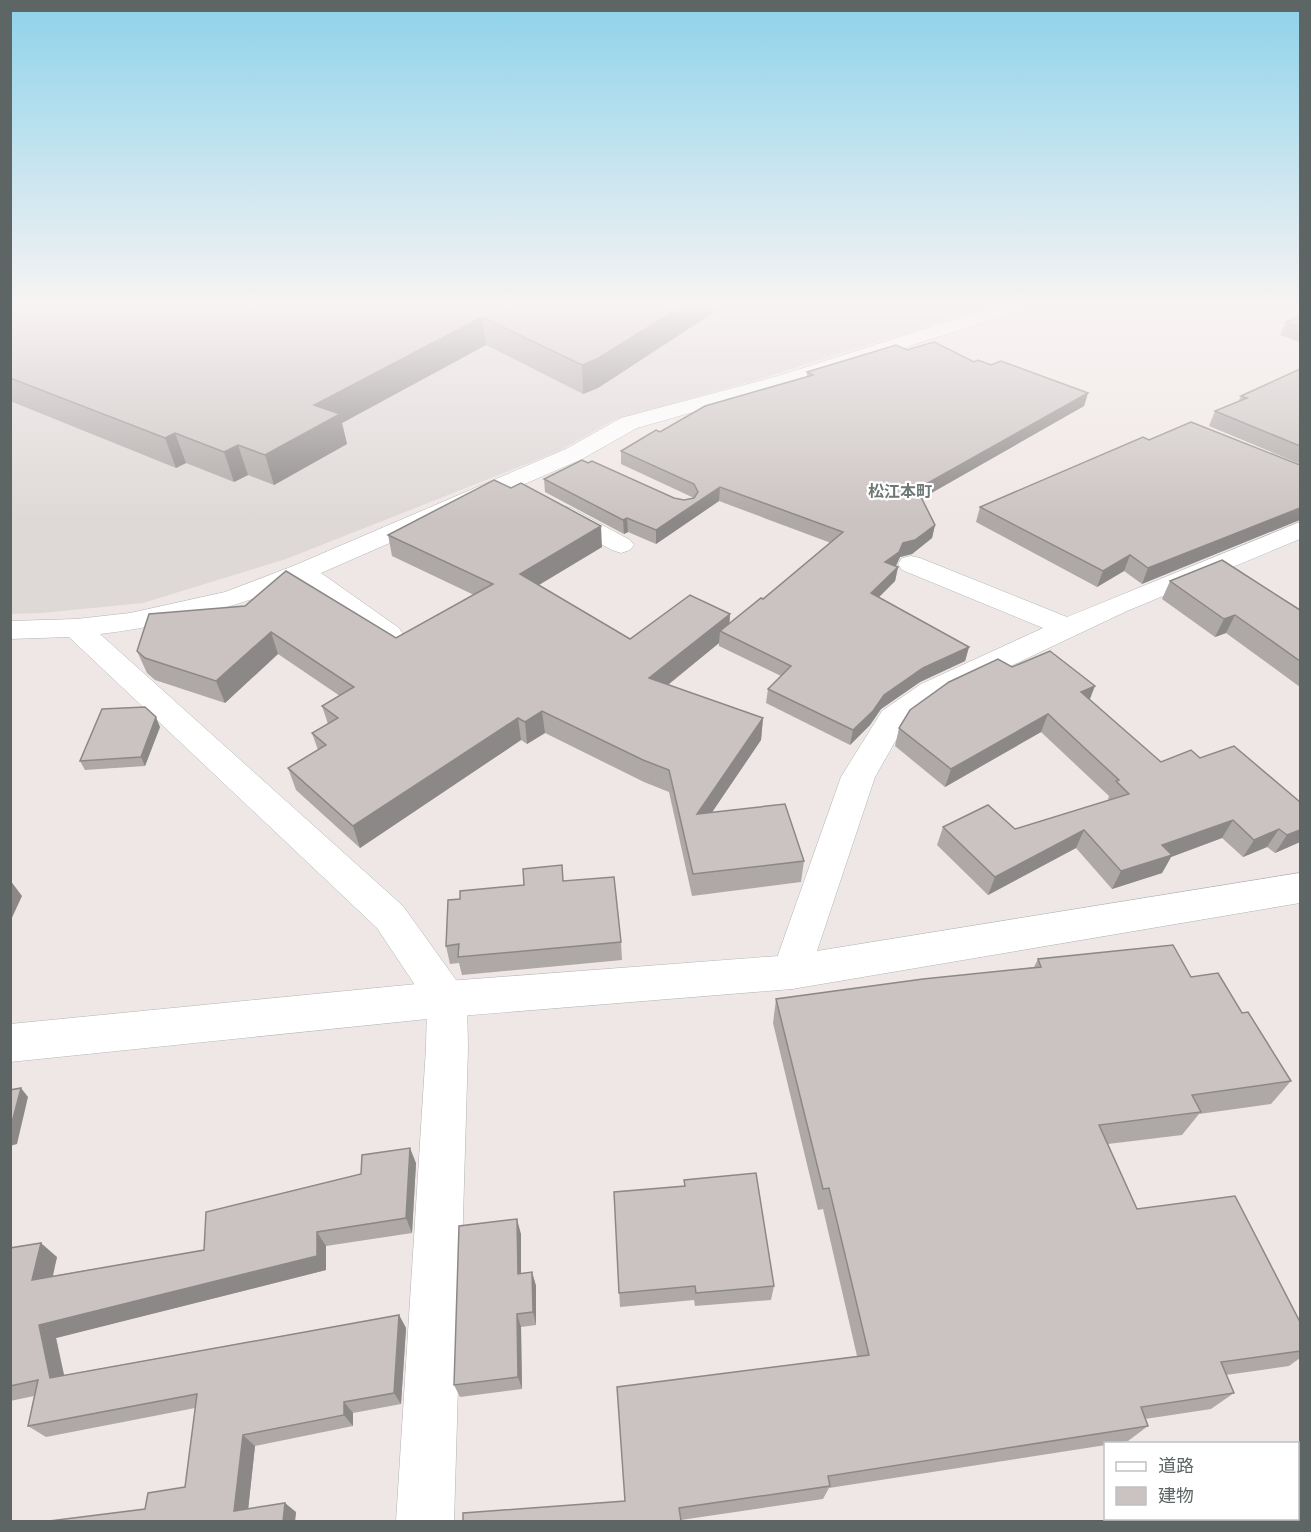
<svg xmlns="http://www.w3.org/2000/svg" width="1311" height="1532" viewBox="0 0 1311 1532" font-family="'PT Sans Narrow','Noto Sans JP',sans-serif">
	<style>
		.industrial { fill: #ded8d7 }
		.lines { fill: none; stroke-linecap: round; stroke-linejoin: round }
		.street-casing { stroke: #aeb5b5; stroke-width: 1 }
		.secondary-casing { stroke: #aeb6b6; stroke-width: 1 }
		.street { fill: #fff; fill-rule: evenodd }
		.secondary { fill: #fff; fill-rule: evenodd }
		.wall { fill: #aea8a7 }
		.shaded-wall { fill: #8d8888 }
		.building { fill: #cac3c2; stroke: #8d8888; stroke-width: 1.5 }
		.labels { text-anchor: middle; stroke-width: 4.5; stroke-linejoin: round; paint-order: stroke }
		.far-quarter-label { font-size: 16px; font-weight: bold; fill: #6e7876; stroke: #fff }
	</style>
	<rect width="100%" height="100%" fill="#efe7e5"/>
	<polygon class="industrial" points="10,305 991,305 763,378 614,420 557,452 286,559 143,603 42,613 11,614"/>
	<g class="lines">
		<defs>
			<g id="street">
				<path d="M 1000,305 L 1027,305 L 1024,309 L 792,384 L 637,428 L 582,459 L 321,573 L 399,628 L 403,634 L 399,640 L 389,643 L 379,640 L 299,582 C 235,607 168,626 100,634 L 403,906 L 461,987 L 467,999 L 468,1048 L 454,1522 L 396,1522 L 426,1048 L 427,1003 L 377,928 L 69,637 L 10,639 L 10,621 L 76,619 L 130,613 L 225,592 L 293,566 L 566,449 L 621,418 L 778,376 Z"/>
				<polygon points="562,506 571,508 630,540 634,545 630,550 621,553 612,550 553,518 550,513 553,508"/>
				<polygon points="1300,522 1300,539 1127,611 943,698 904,726 875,777 806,984 792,989 778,984 772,972 841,777 882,711 921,684 1043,628 902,570 898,564 902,558 911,556 920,558 1067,617"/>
			</g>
			<polygon id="secondary" points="1300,873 1300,903 792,989 447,1017 10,1062 10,1024 447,981 792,955"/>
		</defs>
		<use href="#street" class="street-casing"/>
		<use href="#secondary" class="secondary-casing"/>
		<use href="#street" class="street"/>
		<use href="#secondary" class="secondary"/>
	</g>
	<g class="wall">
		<polygon points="10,305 722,307 598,388 583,394 486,345 342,423 347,444 274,485 248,475 234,482 186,463 176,468 10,401"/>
		<polygon points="1300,316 1300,342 1280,335 1286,322"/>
		<polygon points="907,350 991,365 1088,393 1084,406 922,498 935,525 932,538 912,554 900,557 895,566 898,567 895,581 879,597 969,647 965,661 920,682 881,709 870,725 850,745 766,703 768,689 781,676 719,646 719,643 668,685 763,718 761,740 712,812 804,861 801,882 692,896 669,792 644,782 545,733 527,744 521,740 360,848 296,790 288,768 318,750 312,733 328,724 322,706 340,696 278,654 225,703 155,680 147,673 137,651 149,614 396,638 474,595 392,556 388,535 602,547 539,585 630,639 730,623 763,599 831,543 719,501 656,544 628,532 624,534 545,492 544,479 588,463 674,498 684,500 694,498 621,464 621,451 660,432 807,377 807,372"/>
		<polygon points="1300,369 1300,464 1209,426 1215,411 1238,402 1241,396"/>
		<polygon points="1149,440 1300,465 1142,584 1124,571 1097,587 976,522 980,507"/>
		<polygon points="1170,581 1300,610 1300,687 1226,633 1215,637 1162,599"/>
		<polygon points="1012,667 1090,700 1161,762 1200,758 1300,802 1300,842 1275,853 1267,847 1243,857 1222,838 1171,857 1162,873 1112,889 1076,848 988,895 937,845 943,827 1015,829 1109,800 1108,799 1109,796 1041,732 945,787 895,746 899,728"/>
		<polygon points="160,727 145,766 85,770 80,761"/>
		<polygon points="562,865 563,881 621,942 622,960 462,975 459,963 450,964 446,946 460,899 524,885"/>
		<polygon points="1038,959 1191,977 1242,1013 1291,1081 1271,1104 1199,1114 1182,1135 1108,1144 1137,1209 1300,1322 1300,1358 1289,1366 1226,1375 1234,1393 1211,1409 1145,1419 1148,1426 1128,1441 1113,1443 1106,1443 1106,1445 829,1488 823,1499 681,1520 625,1501 857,1356 823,1209 818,1210 773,1023 776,999 1034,967"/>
		<polygon points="416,1163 412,1233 326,1246 326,1270 56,1338 64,1375 399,1315 406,1328 401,1404 353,1413 353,1426 255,1446 248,1509 296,1512 295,1521 49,1521 145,1509 185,1487 195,1408 46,1437 28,1426 34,1396 10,1401 10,1248 57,1257 52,1276 204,1250"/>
		<polygon points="684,1180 774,1286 771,1300 695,1306 694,1300 620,1307 614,1192 684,1187"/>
		<polygon points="521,1234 521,1273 532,1272 536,1286 536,1325 521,1327 522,1389 460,1397 454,1385"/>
		<polygon points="1300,1448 1300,1521 1298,1518 1298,1450"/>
	</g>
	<g class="shaded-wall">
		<polygon points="684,305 722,305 722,307 598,388 583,394 582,365"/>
		<polygon points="482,317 486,345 342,423 347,444 274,485 265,455 314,405"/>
		<polygon points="1088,393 1084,406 914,503 917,489"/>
		<polygon points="175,433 186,463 176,468 165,438"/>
		<polygon points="238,445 248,475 234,482 224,452"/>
		<polygon points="720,487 719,501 656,544 656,530"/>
		<polygon points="1300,508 1300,520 1142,584 1148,568"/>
		<polygon points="627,518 628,532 624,534 623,520"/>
		<polygon points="935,525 932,538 912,554 900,557 896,566 882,576 885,562 903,543"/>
		<polygon points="601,526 602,547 522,595 520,574"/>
		<polygon points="1130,555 1124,571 1097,587 1103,571"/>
		<polygon points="898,567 895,581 869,607 871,593"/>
		<polygon points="730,614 729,635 720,631 719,643 649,700 649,678"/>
		<polygon points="1235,615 1226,633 1215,637 1224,619"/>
		<polygon points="271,632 278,654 225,703 216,681"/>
		<polygon points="969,647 965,661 920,682 881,709 870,725 850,745 853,730 884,695 923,668"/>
		<polygon points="1095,686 1088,704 1081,692"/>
		<polygon points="542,711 545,733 527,744 525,722"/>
		<polygon points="1048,714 1041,732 945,787 951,769"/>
		<polygon points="156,717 160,727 145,766 141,757"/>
		<polygon points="518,718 521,740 360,848 353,826"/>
		<polygon points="763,718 761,740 696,836 697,814"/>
		<polygon points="1233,820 1222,838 1171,857 1162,873 1112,889 1121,871 1162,845"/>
		<polygon points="1279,829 1267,847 1243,857 1254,840"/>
		<polygon points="1084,830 1076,848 988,895 995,877"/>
		<polygon points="1300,830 1300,842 1275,853 1287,835"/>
		<polygon points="10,880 22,896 10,922"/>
		<polygon points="21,1088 28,1097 17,1144 10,1146 10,1130"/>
		<polygon points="410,1148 416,1163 412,1233 406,1218"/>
		<polygon points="517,1219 521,1234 521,1287 518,1274"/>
		<polygon points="317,1232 326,1246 326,1270 56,1338 67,1389 50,1378 39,1325"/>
		<polygon points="41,1243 57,1257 49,1294 32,1280"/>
		<polygon points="532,1272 536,1286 536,1325 533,1312"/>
		<polygon points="517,1314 521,1327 522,1389 518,1377"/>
		<polygon points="399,1315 406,1328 401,1404 394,1393"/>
		<polygon points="344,1402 353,1413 353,1426 344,1415"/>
		<polygon points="243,1435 255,1446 247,1520 234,1511"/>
		<polygon points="285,1503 296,1512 295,1521 283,1521"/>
	</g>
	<g class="building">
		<polygon points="10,305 684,305 597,359 582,365 482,317 314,405 340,414 265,455 238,445 224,452 175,433 165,438 10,378"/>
		<polygon points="1300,316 1300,327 1286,322"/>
		<polygon points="934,342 974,362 978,360 991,365 1001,361 1088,393 917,489 935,525 915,540 903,543 899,552 885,562 898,567 871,593 969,647 923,668 884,695 873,711 853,730 768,689 791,666 720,631 761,598 763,599 843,532 720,487 656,530 627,518 623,520 544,479 582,460 588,463 592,461 674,498 684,500 694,498 698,492 694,484 621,451 656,430 660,432 705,406 813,375 807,372 896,345 907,350"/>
		<polygon points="1300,369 1300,446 1215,411 1247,398 1241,396"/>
		<polygon points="1191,422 1300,465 1300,508 1148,568 1130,555 1103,571 980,507 1143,437 1149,440"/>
		<polygon points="494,480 511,488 521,483 601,526 520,574 630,639 690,595 730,614 649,678 763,718 697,814 785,804 804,861 693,874 669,770 643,760 542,711 525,722 518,718 353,826 288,768 326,745 312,733 338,718 322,706 354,687 271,632 216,681 145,658 137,651 149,614 245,606 286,571 396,638 493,584 388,535"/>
		<polygon points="1222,560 1300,610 1300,661 1235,615 1224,619 1170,581"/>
		<polygon points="1050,651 1095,686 1081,692 1161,762 1191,750 1200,758 1234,746 1300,802 1300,830 1287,835 1279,829 1254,840 1233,820 1162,845 1172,855 1121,871 1084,830 995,877 943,827 988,805 1015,829 1129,794 1116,781 1119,780 1048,714 951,769 899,728 910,710 949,682 998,659 1012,667"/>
		<polygon points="145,707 156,717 141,757 80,761 102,709"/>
		<polygon points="562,865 563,881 614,877 621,942 458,957 459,944 446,946 448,900 460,899 460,891 524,885 523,869"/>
		<polygon points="1173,945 1191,977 1218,973 1242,1013 1248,1012 1291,1081 1192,1095 1201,1112 1099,1125 1137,1209 1235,1196 1300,1322 1300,1351 1221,1362 1234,1393 1141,1407 1148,1426 828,1476 830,1486 679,1508 681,1521 463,1521 463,1513 625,1501 617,1387 869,1355 829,1188 823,1189 776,999 923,979 1041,967 1038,959"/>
		<polygon points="21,1088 10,1130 10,1090"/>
		<polygon points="410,1148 406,1218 317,1232 317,1256 39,1325 50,1378 399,1315 394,1393 344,1402 344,1415 243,1435 234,1511 285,1503 283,1521 49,1521 145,1509 148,1493 185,1487 197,1394 28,1426 38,1380 10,1386 10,1248 41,1243 32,1280 204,1250 206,1212 361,1174 362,1155"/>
		<polygon points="756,1173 774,1286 696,1293 695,1286 619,1293 614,1192 685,1186 684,1180"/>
		<polygon points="517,1219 518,1274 532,1272 533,1312 517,1314 518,1377 454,1385 459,1226"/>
		<polygon points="1300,1454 1300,1467 1298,1463 1298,1456"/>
		<polygon points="1300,1471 1300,1521 1140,1521 1150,1518 1298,1518 1298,1472"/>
	</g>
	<linearGradient id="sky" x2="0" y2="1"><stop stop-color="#8dd2ea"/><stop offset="0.59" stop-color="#f8f4f3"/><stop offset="1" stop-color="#f8f4f3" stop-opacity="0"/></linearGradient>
	<rect width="1311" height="519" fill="url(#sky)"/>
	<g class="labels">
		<g class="far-quarter-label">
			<text x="900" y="497">松江本町</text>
		</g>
	</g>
	<rect width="1311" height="1532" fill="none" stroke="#5d6665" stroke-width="24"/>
	<rect x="1104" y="1442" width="195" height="78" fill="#ffffff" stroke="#bec2c1" stroke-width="1.5"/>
	<rect x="1116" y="1462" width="30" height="9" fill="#ffffff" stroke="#bec2c1" stroke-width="1.5"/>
	<text x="1158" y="1472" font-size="18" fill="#5d6665">道路</text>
	<rect x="1116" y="1487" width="30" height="18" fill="#cac3c2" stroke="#bec2c1" stroke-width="1.5"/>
	<text x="1158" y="1502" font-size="18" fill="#5d6665">建物</text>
</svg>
